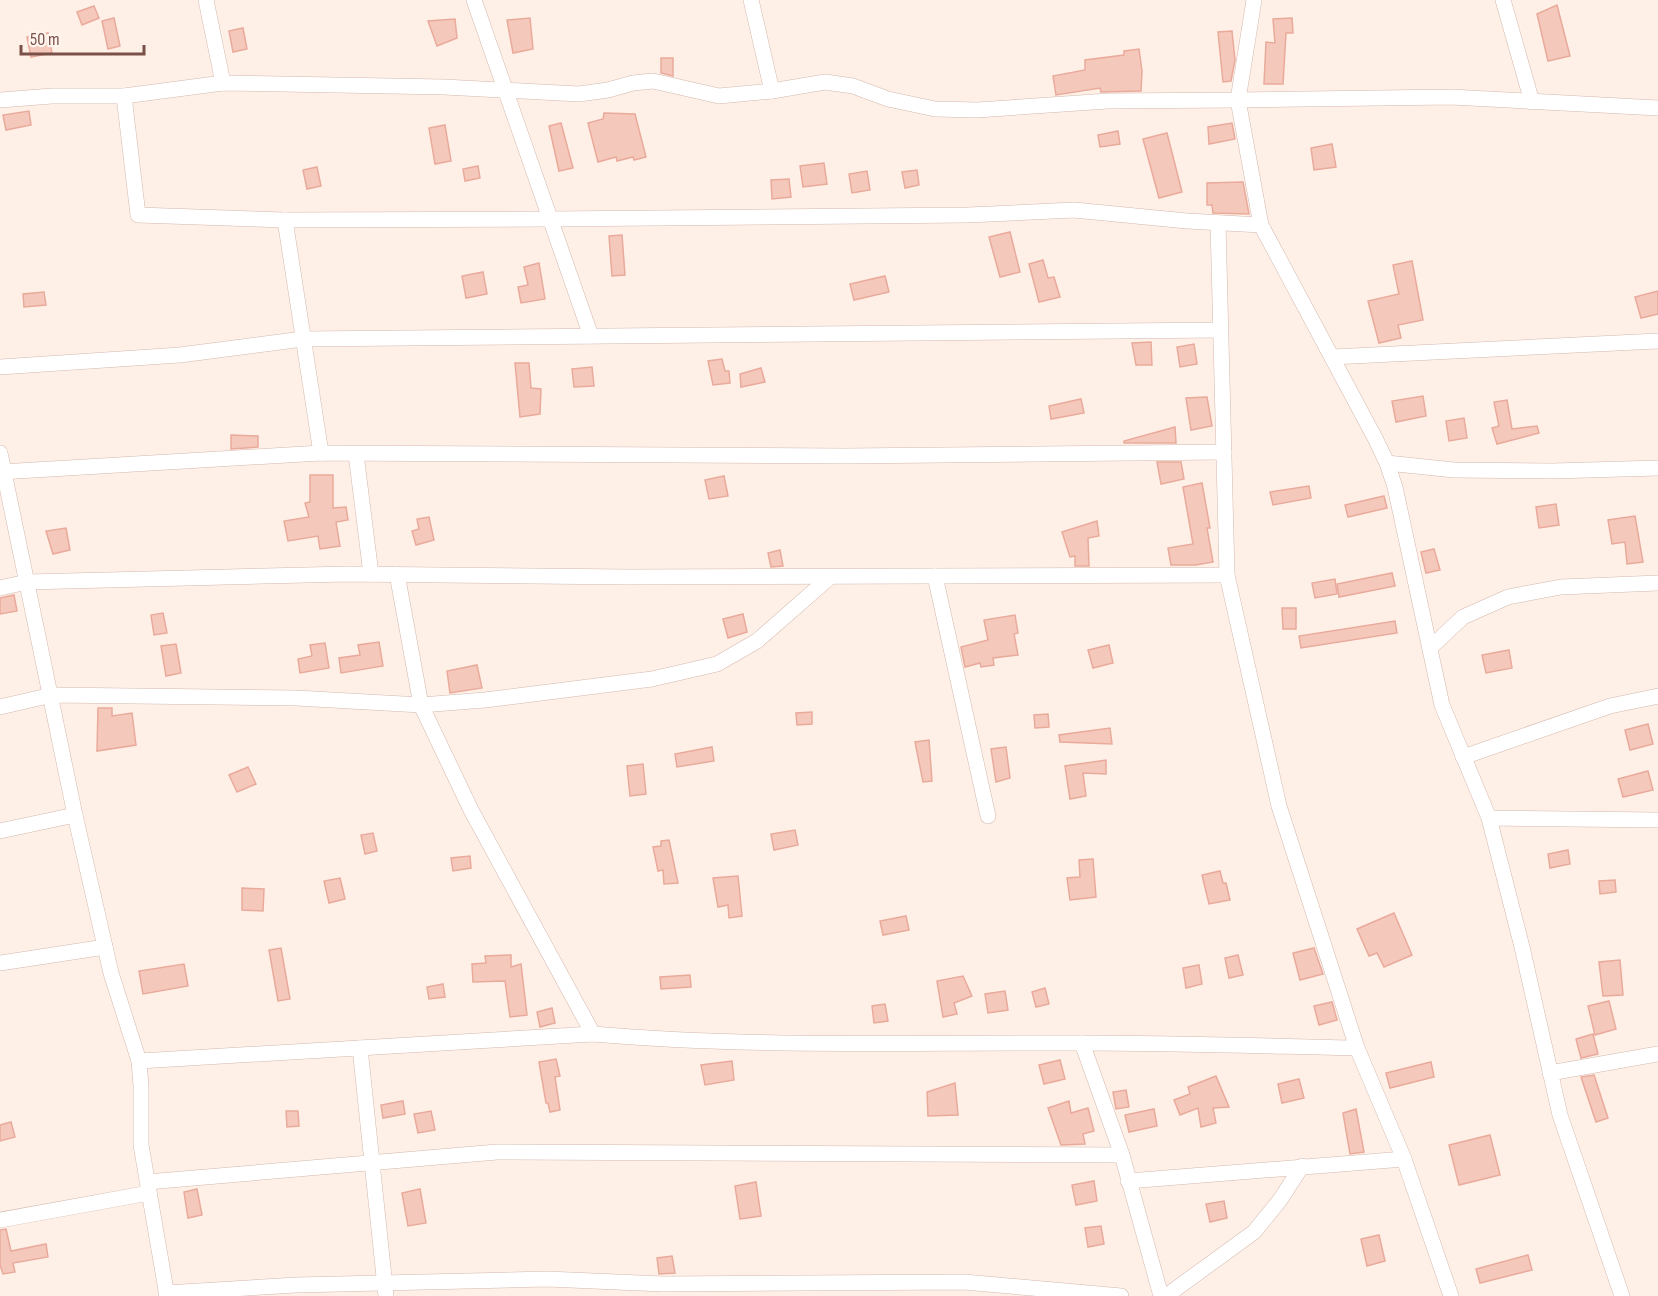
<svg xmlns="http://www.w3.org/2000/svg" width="1658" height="1296" viewBox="0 0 1658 1296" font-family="'Sofia Sans Condensed',sans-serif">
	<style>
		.building { fill: #f5c8bc; stroke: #e9aa9b; stroke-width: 1.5 }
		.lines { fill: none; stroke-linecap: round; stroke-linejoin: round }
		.minor-casing { stroke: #d4b8ae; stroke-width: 16 }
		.minor { stroke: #fff; stroke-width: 15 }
	</style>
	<rect width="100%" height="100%" fill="#fef0e6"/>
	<g class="building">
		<polygon points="1557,5 1570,56 1548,61 1537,14"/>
		<polygon points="94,6 99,18 82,25 77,12"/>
		<polygon points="114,18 120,46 108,49 102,21"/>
		<polygon points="530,18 533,49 513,53 507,20"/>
		<polygon points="1292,18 1293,33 1286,33 1283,84 1264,84 1266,42 1275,43 1273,19"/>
		<polygon points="455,19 457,38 437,46 428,21"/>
		<polygon points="243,28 247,49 233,52 229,31"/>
		<polygon points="1232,31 1235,60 1231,81 1223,82 1218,32"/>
		<polygon points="48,33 52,53 31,57 27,37"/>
		<polygon points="1139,49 1142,71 1141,91 1101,92 1100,88 1056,95 1053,76 1085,70 1085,60 1124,55 1124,51"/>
		<polygon points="661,58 673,58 673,76 661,73"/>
		<polygon points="29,111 31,125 6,130 3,115"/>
		<polygon points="604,113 635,114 646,157 634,160 633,157 617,161 616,157 598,162 588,123 603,119"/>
		<polygon points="561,123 573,168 559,171 549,126"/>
		<polygon points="1232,123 1235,139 1209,144 1208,127"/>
		<polygon points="445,125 451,161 435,164 429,128"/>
		<polygon points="1118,131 1120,144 1100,147 1098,135"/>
		<polygon points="1167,133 1182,192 1159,198 1143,139"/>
		<polygon points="1332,144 1336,167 1314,170 1311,148"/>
		<polygon points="824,163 827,184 803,187 800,166"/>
		<polygon points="478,166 480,178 465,181 463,169"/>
		<polygon points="317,167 321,186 307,189 303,170"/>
		<polygon points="917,170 919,185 905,188 902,172"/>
		<polygon points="867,171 870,190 852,193 849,174"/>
		<polygon points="789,179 791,197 772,199 771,180"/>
		<polygon points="1243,182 1249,214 1213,213 1212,205 1207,205 1207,183"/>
		<polygon points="1010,232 1020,272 1000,277 989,237"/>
		<polygon points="622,235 625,275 612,276 609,236"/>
		<polygon points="1043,260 1048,278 1054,277 1060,297 1039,302 1029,264"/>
		<polygon points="1412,261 1423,320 1398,325 1401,338 1379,343 1368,301 1399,294 1393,265"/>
		<polygon points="539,263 545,299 521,303 518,287 528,285 524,267"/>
		<polygon points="483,272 487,294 466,298 462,276"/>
		<polygon points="885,276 889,292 854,300 850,284"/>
		<polygon points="1658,291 1658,314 1641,318 1635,297"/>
		<polygon points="44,292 46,305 24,307 23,294"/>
		<polygon points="1151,342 1152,365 1136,365 1132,343"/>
		<polygon points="1194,344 1197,364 1180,367 1177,347"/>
		<polygon points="722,359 725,371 729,371 730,383 713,385 708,361"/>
		<polygon points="515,363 529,363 531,388 541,389 540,414 520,417"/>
		<polygon points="592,367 594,386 574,387 572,369"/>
		<polygon points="761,368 765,382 741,387 740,374"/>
		<polygon points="1423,396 1426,416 1396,422 1392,401"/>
		<polygon points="1207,397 1212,426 1191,430 1186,398"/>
		<polygon points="1081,399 1084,413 1051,419 1049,406"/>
		<polygon points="1507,400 1512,429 1537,426 1539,433 1497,444 1492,428 1499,426 1494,402"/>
		<polygon points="1464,418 1467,438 1449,441 1446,421"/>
		<polygon points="1175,427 1176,443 1124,443 1124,441"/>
		<polygon points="231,435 258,436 258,447 231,449"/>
		<polygon points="1157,462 1181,462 1184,479 1161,484"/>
		<polygon points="310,475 333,475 333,508 346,507 348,520 336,522 340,546 320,549 318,536 288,541 284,521 309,517 305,503 310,502"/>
		<polygon points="724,476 728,496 709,499 705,480"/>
		<polygon points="1202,483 1210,528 1207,528 1213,562 1196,565 1171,565 1168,548 1193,544 1183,487"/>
		<polygon points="1309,486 1311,498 1273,505 1270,492"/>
		<polygon points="1384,496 1387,508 1348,517 1345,505"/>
		<polygon points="1556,504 1559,525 1539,528 1536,507"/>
		<polygon points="1635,516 1643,562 1627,564 1625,542 1612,544 1608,520"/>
		<polygon points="429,517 434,540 416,545 412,531 419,529 417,519"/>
		<polygon points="1097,521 1099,536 1088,538 1089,566 1075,566 1075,556 1070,557 1062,532"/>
		<polygon points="66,528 70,550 53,554 46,531"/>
		<polygon points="1434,549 1440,570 1426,573 1421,552"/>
		<polygon points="780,550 783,566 771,567 768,553"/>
		<polygon points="1392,573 1395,586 1339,597 1337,584"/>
		<polygon points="1335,579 1337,594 1315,598 1312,583"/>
		<polygon points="14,595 17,611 0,614 0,598"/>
		<polygon points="1282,608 1296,608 1296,629 1283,629"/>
		<polygon points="163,613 167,633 154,635 151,615"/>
		<polygon points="743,614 747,632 728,638 723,619"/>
		<polygon points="1015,615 1018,633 1014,634 1018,655 993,658 994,665 981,667 980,663 965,667 961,647 988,640 984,620"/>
		<polygon points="1395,621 1397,633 1301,648 1299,636"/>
		<polygon points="379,642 383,666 341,673 339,658 360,655 358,645"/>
		<polygon points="325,643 329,668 300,673 298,659 312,656 310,645"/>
		<polygon points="176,644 181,673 166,676 161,646"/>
		<polygon points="1109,645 1113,663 1093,668 1088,650"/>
		<polygon points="1509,650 1512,668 1486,673 1482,655"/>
		<polygon points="477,665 482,688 450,693 447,671"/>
		<polygon points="98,708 112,708 112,716 132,713 136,745 97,751"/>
		<polygon points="812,712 812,724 797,725 796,713"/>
		<polygon points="1048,714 1049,727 1035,728 1034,715"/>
		<polygon points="1648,724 1653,744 1630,750 1625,730"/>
		<polygon points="1110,728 1112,744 1060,742 1059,735"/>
		<polygon points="929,740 932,781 923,782 915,742"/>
		<polygon points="712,747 714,761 677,767 675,754"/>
		<polygon points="1006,747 1010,778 996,782 991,749"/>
		<polygon points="1106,760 1106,774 1083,773 1086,796 1070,799 1065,766"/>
		<polygon points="643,764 646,794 630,796 627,766"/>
		<polygon points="248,767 256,784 237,792 229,775"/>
		<polygon points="1648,771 1653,790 1623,797 1618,779"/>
		<polygon points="795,830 798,845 774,850 771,834"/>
		<polygon points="373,833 377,851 365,854 361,835"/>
		<polygon points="669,840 678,883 664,884 663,870 658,871 653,847 661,846 661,841"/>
		<polygon points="1568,850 1570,864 1550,868 1548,854"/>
		<polygon points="470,856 471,868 453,871 451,858"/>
		<polygon points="1093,859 1096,897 1070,900 1067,878 1080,877 1079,860"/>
		<polygon points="1220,871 1223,883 1226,883 1230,900 1209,904 1202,875"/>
		<polygon points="738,876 742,916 729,918 728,905 718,907 713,878"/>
		<polygon points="340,878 345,899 329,903 324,881"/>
		<polygon points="1615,880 1616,892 1600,894 1599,881"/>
		<polygon points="242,888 264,889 263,911 242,910"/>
		<polygon points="1394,913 1412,955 1384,967 1377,953 1369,956 1357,929"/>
		<polygon points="906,916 909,930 883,935 880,921"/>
		<polygon points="281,948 290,999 278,1001 269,950"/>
		<polygon points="1314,948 1323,974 1300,980 1293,953"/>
		<polygon points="511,955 511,967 521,964 527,1015 510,1017 505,981 473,982 472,964 486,963 485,956"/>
		<polygon points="1238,955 1243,975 1229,978 1225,958"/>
		<polygon points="1620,960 1623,995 1603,996 1599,962"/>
		<polygon points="184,964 188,986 143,994 139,971"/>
		<polygon points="1199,965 1202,984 1186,988 1183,968"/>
		<polygon points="690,975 691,987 661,989 660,977"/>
		<polygon points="963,976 972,996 954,1003 957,1014 943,1017 937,981"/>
		<polygon points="443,984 445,997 429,999 427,987"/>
		<polygon points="1045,988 1049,1004 1036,1007 1032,992"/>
		<polygon points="1005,991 1008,1010 988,1013 985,994"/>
		<polygon points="1609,1001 1616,1029 1595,1035 1588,1006"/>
		<polygon points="1332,1002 1337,1020 1319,1025 1314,1006"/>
		<polygon points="885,1004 888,1021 874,1023 872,1006"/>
		<polygon points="552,1008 555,1023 540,1027 537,1012"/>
		<polygon points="1593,1034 1598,1054 1581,1058 1576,1039"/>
		<polygon points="556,1059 560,1076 555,1077 560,1110 550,1112 548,1103 546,1103 539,1062"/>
		<polygon points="1060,1060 1065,1079 1044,1084 1039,1065"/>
		<polygon points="732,1061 734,1080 705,1085 701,1065"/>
		<polygon points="1431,1062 1434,1077 1390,1088 1386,1073"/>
		<polygon points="1594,1075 1608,1118 1596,1122 1581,1077"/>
		<polygon points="1216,1076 1229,1107 1213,1108 1216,1123 1201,1127 1198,1108 1180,1115 1174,1100 1190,1094 1188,1087"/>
		<polygon points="1299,1079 1304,1098 1282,1103 1278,1084"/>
		<polygon points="955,1083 958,1115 928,1116 927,1092"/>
		<polygon points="1126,1090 1129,1107 1116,1109 1113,1092"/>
		<polygon points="403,1101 405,1114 383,1118 381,1105"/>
		<polygon points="1069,1101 1071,1113 1088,1108 1094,1131 1083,1134 1085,1144 1061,1145 1048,1108"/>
		<polygon points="1154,1109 1157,1126 1129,1132 1125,1115"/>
		<polygon points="1356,1109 1364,1152 1350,1154 1343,1113"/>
		<polygon points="286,1111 298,1111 299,1126 287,1127"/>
		<polygon points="431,1111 435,1130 418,1133 414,1114"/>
		<polygon points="11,1122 15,1137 0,1141 0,1125"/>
		<polygon points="1490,1135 1500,1175 1459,1185 1449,1145"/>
		<polygon points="1094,1181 1097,1201 1076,1205 1072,1185"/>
		<polygon points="756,1182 761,1216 740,1219 735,1186"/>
		<polygon points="197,1189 202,1215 188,1218 184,1192"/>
		<polygon points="420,1189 426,1223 408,1226 402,1193"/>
		<polygon points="1224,1201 1227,1218 1210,1222 1206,1204"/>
		<polygon points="1101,1226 1104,1244 1088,1247 1085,1228"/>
		<polygon points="6,1229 11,1251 46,1244 48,1257 13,1263 15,1272 3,1274 0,1265 0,1230"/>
		<polygon points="1379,1235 1385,1261 1367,1266 1361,1239"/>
		<polygon points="1528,1255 1532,1270 1480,1283 1476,1269"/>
		<polygon points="672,1256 675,1273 659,1274 657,1258"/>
	</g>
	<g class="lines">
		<defs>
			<g id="minor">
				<polyline points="206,0 223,83"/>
				<polyline points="474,0 591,336"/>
				<polyline points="751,0 772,91"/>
				<polyline points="1503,0 1532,102"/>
				<polyline points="124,96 138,215 285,220 551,219 968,215 1074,210 1187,221 1261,225"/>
				<polyline points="0,100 52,96 124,96 223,83 444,87 579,94 608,90 633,83 653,81 719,96 772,91 825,82 853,86 888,99 935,109 977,110 1108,101 1238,100 1254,0"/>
				<polyline points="285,220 321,453"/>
				<polyline points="1218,223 1227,575 1279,806 1357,1048 1404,1159 1451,1296"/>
				<polyline points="1332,357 1658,341"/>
				<polyline points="0,367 180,355 303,339 1220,330"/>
				<polyline points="0,453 75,815 111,973 139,1061 141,1086 141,1145 167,1296"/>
				<polyline points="356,454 371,574"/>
				<polyline points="1387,463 1454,470 1553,471 1658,468"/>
				<polyline points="0,472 321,453 846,456 1224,452"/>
				<polyline points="397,574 421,705 471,810 593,1034"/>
				<polyline points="935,576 988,816"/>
				<polyline points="0,588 27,582 348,574 629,577 1227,575"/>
				<polyline points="1430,648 1463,617 1508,597 1561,587 1658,583"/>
				<polyline points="0,707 52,695 296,698 421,705 485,700 652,679 717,664 757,641 830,577"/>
				<polyline points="1463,757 1610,706 1658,696"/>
				<polyline points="1489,818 1658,820"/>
				<polyline points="0,831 75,815"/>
				<polyline points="0,963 105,947"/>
				<polyline points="1082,1043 1122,1155 1161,1296"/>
				<polyline points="360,1048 386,1296"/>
				<path d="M 139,1061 L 593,1034 C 755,1048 918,1042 1081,1043 C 1173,1043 1265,1046 1357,1048"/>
				<polyline points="1550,1073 1658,1054"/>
				<polyline points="1128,1181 1404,1159"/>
				<polyline points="147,1182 497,1152 1122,1155"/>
				<polyline points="0,1220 149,1193"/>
				<polyline points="166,1293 296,1285 547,1279 663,1284 964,1282 1121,1296"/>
				<polyline points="1166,1296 1254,1232 1280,1200 1302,1166"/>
				<polyline points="1622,1296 1560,1115 1522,947 1489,818 1442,705 1395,487 1387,463 1375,438 1261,225 1238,100 1451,97 1658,108"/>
			</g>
		</defs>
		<use href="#minor" class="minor-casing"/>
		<use href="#minor" class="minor"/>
	</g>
	<path d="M21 45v9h123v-9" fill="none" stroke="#7a5148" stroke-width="3"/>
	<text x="30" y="45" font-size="18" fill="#7a5148" stroke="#fff5ee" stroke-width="4.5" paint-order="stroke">50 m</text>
</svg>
